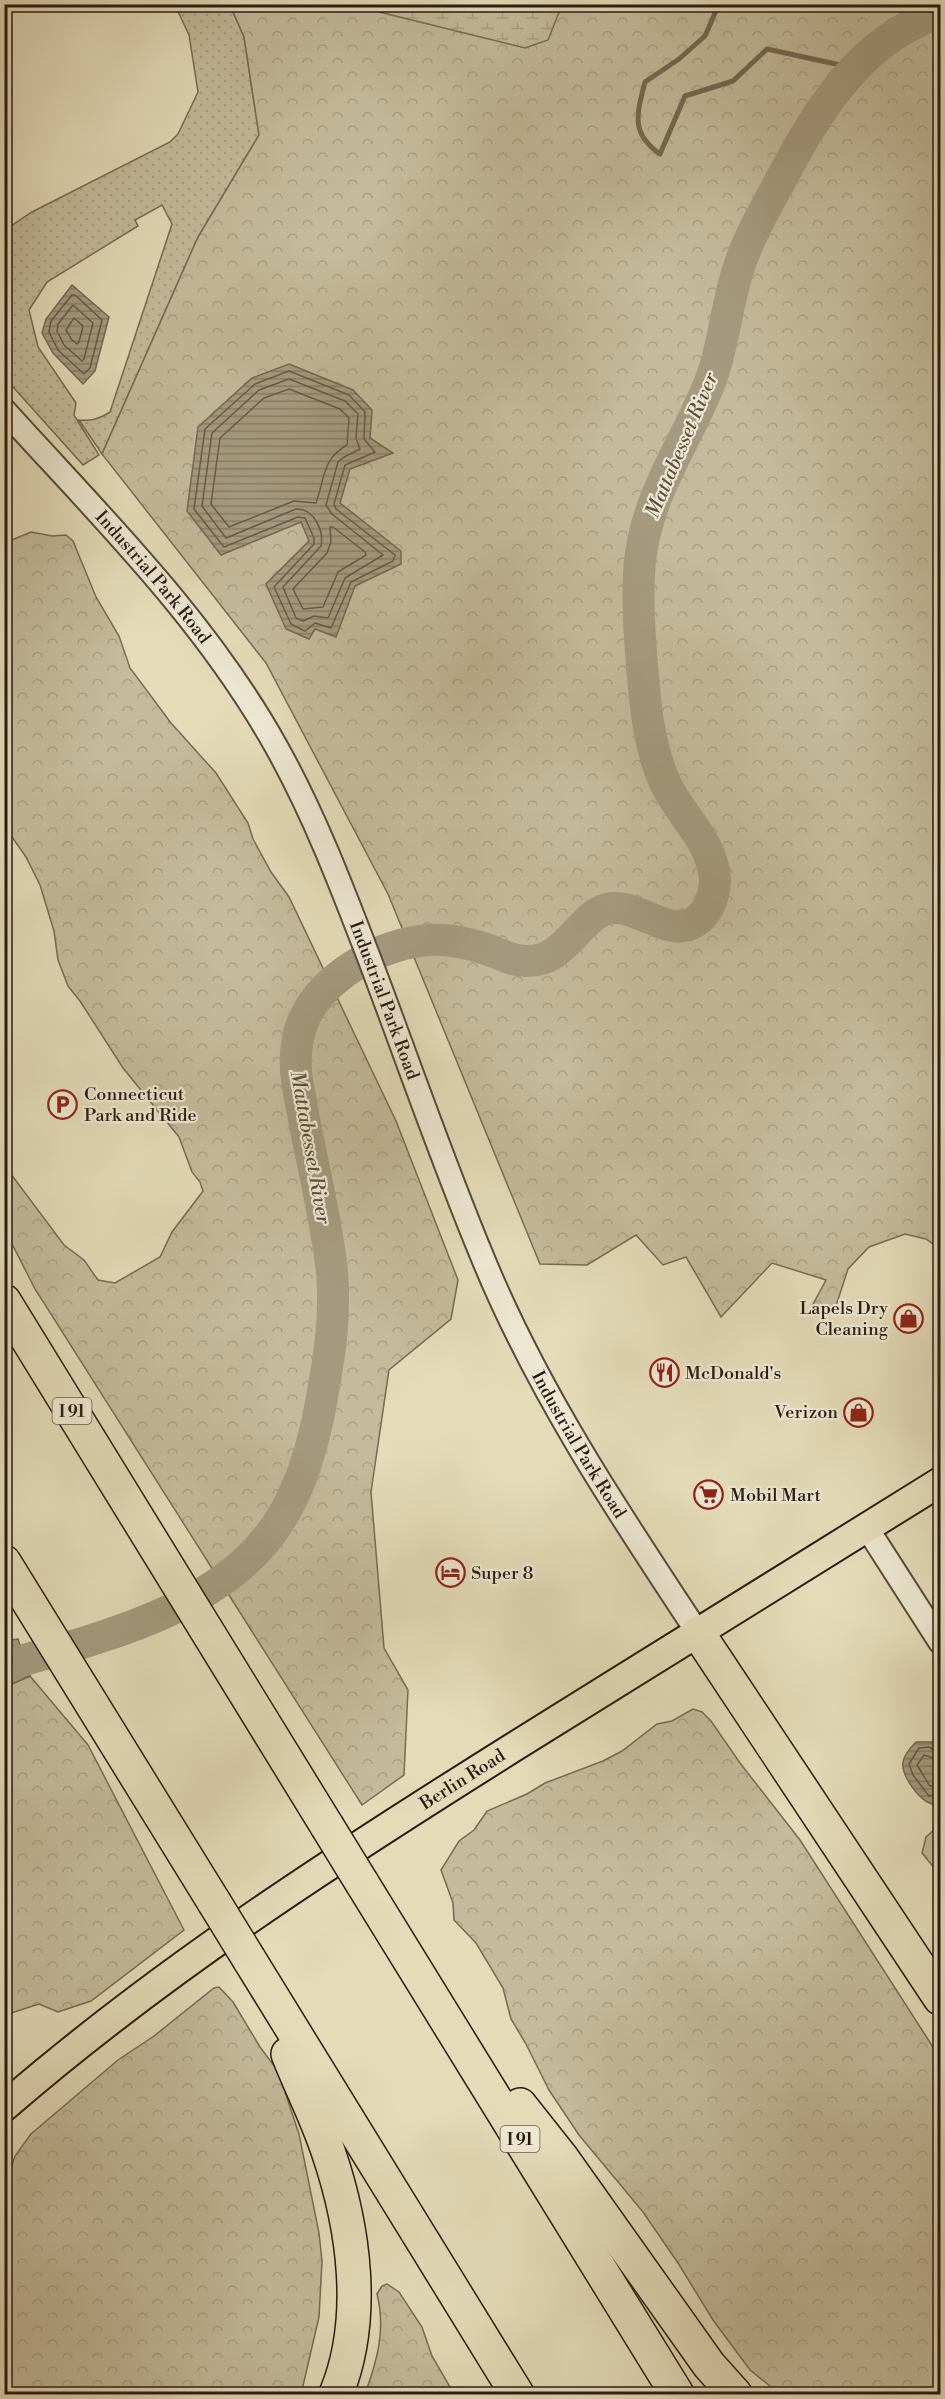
<svg xmlns="http://www.w3.org/2000/svg" width="945" height="2399" viewBox="0 0 945 2399" font-family="'Libre Bodoni',serif">
	<style>
		.grass { fill: url(#grass-dots); stroke: #776a56; stroke-width: 1.5 }
		.forest { fill: url(#forest-crowns); stroke: #776a56; stroke-width: 1.5 }
		.wetland { fill: url(#wetland-marsh); stroke: #776a56; stroke-width: 1.5 }
		.water { fill: url(#water-rules); stroke: #746753; stroke-width: 1.5 }
		.lines { fill: none; stroke-linecap: round; stroke-linejoin: round }
		.shore { stroke: #685a48; stroke-width: 1.5 }
		.stream { stroke: #746753; stroke-width: 5 }
		.river { stroke: #a59a80; stroke-width: 32 }
		.minor-casing { stroke: #584b3a; stroke-width: 26 }
		.major-casing { stroke: #2a1b10; stroke-width: 32 }
		.highway-casing { stroke: #2a1b10; stroke-width: 36 }
		.minor { stroke: #ede8d2; stroke-width: 22 }
		.major { stroke: #e4dbb9; stroke-width: 28 }
		.highway { stroke: #e4dbb9; stroke-width: 33 }
		.highway-bridge-casing { stroke: #2a1b10; stroke-width: 36; stroke-linecap: butt }
		.highway-bridge { stroke: #e4dbb9; stroke-width: 33 }
		.labels { text-anchor: middle; stroke-width: 4.5; stroke-linejoin: round; paint-order: stroke }
		.shield { fill: #ede8d2; stroke: #64584a; stroke-width: 1.5 }
		.shield-label { font-size: 16px; font-weight: bold; fill: #2a1b10 }
		.street-label { font-size: 18px; fill: #2a1b10; stroke: #ede8d2 }
		.poi-label { font-size: 18px; fill: #2a1b10; stroke: #ede8d2; text-anchor: start }
		.water-label { font-size: 20px; font-style: italic; fill: #5b4e3d; stroke: #ede8d2 }
	</style>
	<defs>
		<pattern id="grass-dots" width="8" height="8" patternUnits="userSpaceOnUse" patternTransform="scale(1.5)"><rect width="8" height="8" fill="#c4ba9c"/><path d="M2 2h.1M6 6h.1" fill="none" stroke="#a99f85" stroke-width="1.8" stroke-linecap="round"/></pattern>
		<pattern id="forest-crowns" width="20" height="18" patternUnits="userSpaceOnUse" patternTransform="scale(1.5)"><rect width="20" height="18" fill="#c4ba9c"/><path d="M2 6a3 3 0 1 1 6 0M12 15a3 3 0 1 1 6 0" fill="none" stroke="#a99f85"/></pattern>
		<pattern id="wetland-marsh" width="20" height="14" patternUnits="userSpaceOnUse" patternTransform="scale(1.5)"><rect width="20" height="14" fill="#c4ba9c"/><path d="M1 5h8M5 5V1M11 12h8M15 12V8" fill="none" stroke="#a99f85"/></pattern>
		<pattern id="water-rules" width="6" height="5" patternUnits="userSpaceOnUse" patternTransform="scale(1.5)"><rect width="6" height="5" fill="#a59a80"/><path d="M0 2.5h6" fill="none" stroke="#877d67"/></pattern>
	</defs>
	<rect width="100%" height="100%" fill="#e4dbb9"/>
	<filter id="stains"><feTurbulence type="fractalNoise" baseFrequency=".00333" numOctaves="4"/><feColorMatrix values="0 0 0 0 .2 0 0 0 0 .09 0 0 0 0 .02 0 0 0 .5 -.17"/></filter>
	<radialGradient id="worn" r=".72"><stop offset=".6" stop-color="#630" stop-opacity="0"/><stop offset="1" stop-color="#630" stop-opacity=".3"/></radialGradient>
	<path class="grass" d="M 175,5 L 230,5 L 244,37 L 259,135 L 198,237 L 102,454 L 79,420 C 92,421 99,419 110,412 L 172,224 L 162,205 L 135,220 L 138,226 L 47,282 L 29,310 L 38,347 L 76,403 L 74,415 L 99,455 L 83,465 L 5,378 L 5,230 L 32,212 L 170,142 L 178,134 L 198,92 L 189,35 Z"/>
	<g class="forest">
		<polygon points="230,5 940,5 940,1249 926,1239 905,1234 869,1247 848,1269 834,1312 811,1308 826,1280 772,1263 721,1317 686,1257 663,1265 636,1235 587,1265 540,1264 388,894 266,663 102,454 198,237 259,135 244,37"/>
		<polygon points="31,532 52,536 66,535 73,541 96,597 119,636 130,668 171,723 216,773 248,823 253,839 271,872 289,897 396,1121 458,1280 451,1319 389,1370 371,1492 384,1648 408,1690 404,1775 362,1805 35,1289 5,1230 5,1166 64,1245 84,1260 98,1280 115,1283 160,1257 172,1232 203,1191 200,1182 192,1172 179,1137 123,1068 80,1001 68,986 58,960 54,931 40,885 26,857 5,827 5,545 14,539"/>
		<polygon points="30,1676 88,1745 184,1930 91,2001 58,2012 39,2004 5,2015 4,1687"/>
		<polygon points="693,1709 702,1712 711,1721 740,1763 800,1840 940,2058 940,2394 780,2394 750,2370 713,2320 678,2263 643,2212 579,2135 549,2090 526,2044 511,2019 503,1988 476,1943 454,1920 453,1903 441,1870 459,1841 474,1830 487,1811 527,1794 545,1783 603,1761 622,1751 657,1724 672,1721"/>
		<polygon points="940,1825 940,1875 922,1853 926,1837"/>
		<polygon points="219,1987 233,2002 260,2047 278,2071 299,2134 319,2233 322,2261 319,2317 303,2386 297,2394 13,2394 4,2389 4,2198 9,2189 9,2174 15,2156 31,2134 118,2060 154,2036 214,1988"/>
		<path d="M 387,2284 L 399,2292 L 422,2327 L 432,2356 L 454,2394 L 365,2394 C 377,2361 386,2330 377,2294 L 382,2286 Z"/>
	</g>
	<polygon class="wetland" points="351,5 352,4 562,5 548,40 525,48"/>
	<g class="water">
		<polygon points="72,285 109,317 95,371 83,384 53,353 42,333 46,319"/>
		<polygon points="289,364 353,390 372,410 370,438 393,453 350,469 340,503 401,551 401,564 355,586 336,637 315,629 309,639 286,629 266,584 309,541 301,522 221,555 187,511 198,427 252,378"/>
		<polygon points="18,1639 30,1676 5,1687 5,1641"/>
		<path d="M 916,1742 L 932,1742 L 940,1748 L 940,1793 L 938,1799 L 932,1804 C 920,1801 901,1776 903,1762 C 904,1756 911,1747 916,1742 Z"/>
	</g>
	<g class="lines">
		<g class="shore">
			<polygon points="72,295 75,295 102,320 90,368 84,374 58,350 49,332 51,321"/>
			<polygon points="73,305 93,323 84,359 82,361 64,345 57,331 58,324"/>
			<polygon points="74,318 83,326 79,342 77,344 72,340 66,330"/>
			<polygon points="289,371 349,395 365,412 364,439 375,452 345,465 334,504 336,509 395,555 393,561 351,582 331,628 315,623 305,631 291,624 274,587 314,544 314,538 305,518 298,517 224,547 194,509 205,429 255,384"/>
			<path d="M 289,379 L 345,401 L 358,414 L 356,438 L 360,449 L 344,457 L 338,462 L 326,505 L 332,514 L 383,555 L 345,578 L 328,618 L 314,616 L 303,621 L 296,618 L 283,587 L 321,546 C 324,531 314,508 296,509 L 226,538 L 202,506 L 212,433 L 259,390 Z"/>
			<path d="M 289,389 L 340,409 L 349,418 L 347,445 C 322,459 325,478 316,503 L 294,501 L 229,527 L 211,504 L 220,438 L 264,398 Z"/>
			<polygon points="330,527 333,527 365,552 366,555 338,572 323,607 303,609 293,589 327,553 331,542"/>
			<polyline points="940,1753 929,1747 919,1748 909,1764 913,1775 929,1796 940,1793"/>
			<polyline points="940,1760 924,1755 917,1765 930,1786 940,1785"/>
		</g>
		<path class="stream" d="M 719,4 L 705,36 L 679,59 L 645,82 C 637,114 630,133 660,154 L 685,96 L 733,81 L 767,49 L 854,68"/>
		<path class="river" d="M 4,1666 C 88,1641 196,1616 257,1550 C 295,1510 311,1456 321,1403 C 329,1359 336,1317 332,1272 C 325,1205 305,1139 296,1072 C 295,1053 296,1036 304,1019 C 325,972 394,936 444,940 C 459,941 474,945 489,950 C 501,954 512,961 525,961 C 566,963 579,916 607,909 C 639,901 672,945 701,917 C 710,908 714,895 715,882 C 715,845 683,818 667,787 C 654,760 648,729 645,698 C 641,654 635,596 641,553 C 650,490 687,440 710,382 C 724,346 726,307 738,270 C 747,241 762,214 777,187 C 815,115 858,39 940,13"/>
		<defs>
			<g id="minor">
				<path id="s1" d="M 4,410 C 101,517 206,620 277,748 C 315,816 343,890 371,963 C 408,1061 442,1160 482,1256 C 537,1391 618,1512 698,1633"/>
				<polyline points="867,1528 940,1642"/>
			</g>
			<g id="major">
				<path id="s2" d="M 4,2107 C 163,1969 340,1856 517,1745 C 658,1657 800,1570 940,1482"/>
			</g>
			<g id="highway">
				<polyline points="4,1301 327,1826"/>
				<polyline points="4,1562 214,1902"/>
				<polyline points="698,1633 940,1998"/>
				<polyline points="362,1883 677,2394"/>
				<polyline points="249,1959 517,2394"/>
				<path d="M 288,2054 C 301,2087 317,2118 328,2151 C 354,2227 367,2319 336,2394"/>
				<polyline points="520,2105 562,2158 709,2365 735,2394"/>
			</g>
		</defs>
		<use href="#minor" class="minor-casing"/>
		<use href="#major" class="major-casing"/>
		<use href="#highway" class="highway-casing"/>
		<use href="#minor" class="minor"/>
		<use href="#major" class="major"/>
		<use href="#highway" class="highway"/>
		<defs>
			<g id="highway-bridge">
				<polyline points="327,1826 362,1883"/>
				<polyline points="214,1902 249,1959"/>
			</g>
		</defs>
		<use href="#highway-bridge" class="highway-bridge-casing"/>
		<use href="#highway-bridge" class="highway-bridge"/>
	</g>
	<defs>
		<symbol id="parking-ring" viewBox="-11 -11 22 22"><circle r="9.5" fill="#ede8d2" stroke="#8f2418" stroke-width="1.5"/><path d="M-3.5-5.5H1a3.5 3.5 0 0 1 0 7H-1V5.5H-3.5ZM-1-3.4V-.6H.8a1.4 1.4 0 0 0 0-2.8Z" fill="#8f2418"/></symbol>
		<symbol id="shop-ring" viewBox="-11 -11 22 22"><circle r="9.5" fill="#ede8d2" stroke="#8f2418" stroke-width="1.5"/><path d="M-5-2.5h2.3a2.7 3.5 0 0 1 5.4 0H5L5.5 6h-11ZM-1.5-2.5h3a1.5 2.3 0 0 0-3 0Z" fill="#8f2418"/></symbol>
		<symbol id="restaurant-ring" viewBox="-11 -11 22 22"><circle r="9.5" fill="#ede8d2" stroke="#8f2418" stroke-width="1.5"/><path d="M-5-6h1v4h1v-4h1v4h1v-4h1v5L-1.5 .5V6h-2V.5L-5-1ZM5-6V6H3V1.5H1.5Q1.5-4 5-6Z" fill="#8f2418"/></symbol>
		<symbol id="supermarket-ring" viewBox="-11 -11 22 22"><circle r="9.5" fill="#ede8d2" stroke="#8f2418" stroke-width="1.5"/><path d="M-6-5.5h2.5l.6 2H6L4.5 2H-2.5L-4.4-4H-6ZM-1.5 3.2a1.3 1.3 0 1 0 .1 0ZM3 3.2a1.3 1.3 0 1 0 .1 0Z" fill="#8f2418"/></symbol>
		<symbol id="hotel-ring" viewBox="-11 -11 22 22"><circle r="9.5" fill="#ede8d2" stroke="#8f2418" stroke-width="1.5"/><path d="M-6-4.5h1.5V1H6V5H4.5V3h-9V5H-6ZM-4 0a1.8 1.8 0 1 1 3.6 0ZM.5 0V-2.5h3Q6-2.5 6 0Z" fill="#8f2418"/></symbol>
	</defs>
	<g fill-rule="evenodd">
		<use href="#parking-ring" x="46" y="1088" width="33" height="33"/>
		<use href="#shop-ring" x="892" y="1302" width="33" height="33"/>
		<use href="#restaurant-ring" x="648" y="1356" width="33" height="33"/>
		<use href="#shop-ring" x="842" y="1396" width="33" height="33"/>
		<use href="#supermarket-ring" x="692" y="1478" width="33" height="33"/>
		<use href="#hotel-ring" x="434" y="1556" width="33" height="33"/>
	</g>
	<g class="labels">
		<g class="shield">
			<rect x="52.5" y="1398" width="39" height="26" rx="4.5"/>
			<rect x="500.5" y="2126" width="39" height="26" rx="4.5"/>
		</g>
		<g class="shield-label">
			<text x="72" y="1417">I 91</text>
			<text x="520" y="2145">I 91</text>
		</g>
		<g class="street-label">
			<text dy="6" stroke="none"><textPath href="#s1" startOffset="224">Industrial Park Road</textPath></text>
			<text dy="6" stroke="none"><textPath href="#s1" startOffset="710">Industrial Park Road</textPath></text>
			<text dy="6" stroke="none"><textPath href="#s1" startOffset="1196">Industrial Park Road</textPath></text>
			<text dy="6" stroke="none"><textPath href="#s2" startOffset="564">Berlin Road</textPath></text>
		</g>
		<g class="poi-label">
			<text x="84" y="1100">Connecticut<tspan x="84" dy="21">Park and Ride</tspan></text>
			<text x="888" y="1314" text-anchor="end">Lapels Dry<tspan x="888" dy="21">Cleaning</tspan></text>
			<text x="685" y="1379">McDonald's</text>
			<text x="838" y="1418" text-anchor="end">Verizon</text>
			<text x="730" y="1501">Mobil Mart</text>
			<text x="471" y="1579">Super 8</text>
		</g>
		<g class="water-label">
			<text transform="translate(681 445) rotate(-67)" y="7">Mattabesset River</text>
			<text transform="translate(311 1147) rotate(80)" y="7">Mattabesset River</text>
		</g>
	</g>
	<rect width="945" height="2399" fill="none" stroke="#e4dbb9" stroke-width="24"/>
	<rect x="6" y="6" width="933" height="2387" fill="none" stroke="#2a1b10" stroke-width="3"/>
	<rect x="12" y="12" width="921" height="2375" fill="none" stroke="#2a1b10" stroke-width="1.5"/>
	<rect width="100%" height="100%" filter="url(#stains)"/>
	<rect width="100%" height="100%" fill="url(#worn)"/>
</svg>
